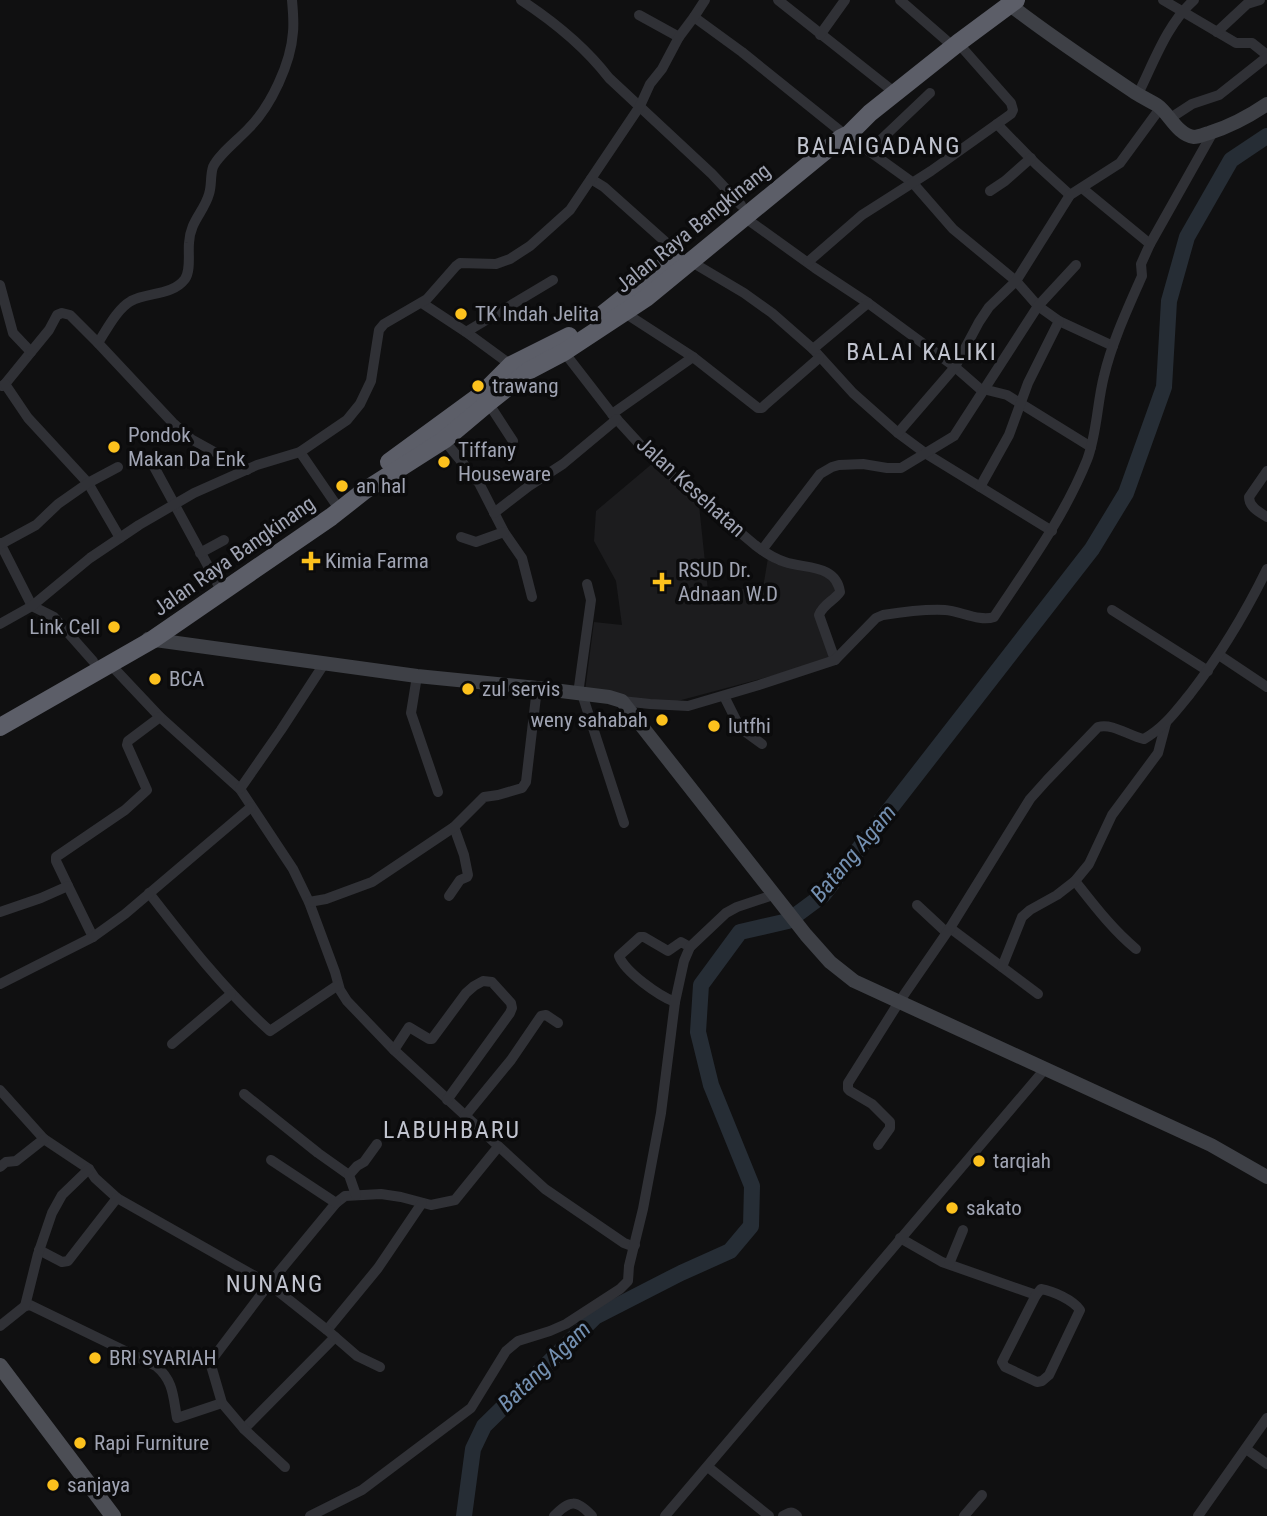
<svg xmlns="http://www.w3.org/2000/svg" width="1267" height="1516" viewBox="0 0 1267 1516" font-family="'Roboto Condensed',sans-serif">
	<style>
		.built { fill: #1c1c1e }
		.lines { fill: none; stroke-linecap: round; stroke-linejoin: round }
		.river { stroke: #262d35; stroke-width: 16 }
		.street { stroke: #303136; stroke-width: 10 }
		.secondary { stroke: #3e4046; stroke-width: 14 }
		.primary { stroke: #4c4e55; stroke-width: 16 }
		.highway { stroke: #5c5e68; stroke-width: 18 }
		.poi-dot { fill: #fcc11d; stroke: #0b0b0c; stroke-width: 2.5 }
		.labels { text-anchor: middle; stroke-width: 7; stroke-linejoin: round; paint-order: stroke }
		.street-label { font-size: 21px; fill: #a0a4b3; stroke: #0b0b0c }
		.poi-label { font-size: 21px; fill: #a0a4b3; stroke: #0b0b0c; text-anchor: start }
		.water-label { font-size: 23px; font-style: italic; fill: #7490b1; stroke: #0b0b0c }
		.quarter-label { font-size: 24px; letter-spacing: 2px; fill: #c1c4cf; stroke: #0b0b0c }
	</style>
	<rect width="100%" height="100%" fill="#101011"/>
	<polygon class="built" points="653,463 699,505 708,591 763,588 768,558 776,564 823,574 835,583 834,594 817,608 816,617 831,660 670,703 585,691 594,622 622,625 616,581 594,541 596,511"/>
	<g class="lines">
		<polyline class="river" points="464,1516 473,1449 484,1426 595,1317 681,1273 730,1251 751,1226 752,1186 711,1085 698,1032 701,985 740,932 788,921 823,895 1092,549 1126,493 1164,387 1169,301 1187,237 1231,160 1267,136"/>
		<g class="street">
			<path d="M 521,0 C 553,21 586,48 609,78 L 712,174 L 741,205"/>
			<polyline points="778,0 889,88"/>
			<polyline points="900,0 947,41"/>
			<polyline points="1163,0 1236,43 1252,43 1267,55"/>
			<polyline points="639,15 679,37"/>
			<polyline points="694,17 742,52 839,130"/>
			<polyline points="1217,32 1247,4 1260,0"/>
			<polyline points="820,35 845,0"/>
			<path d="M 1138,94 C 1154,62 1167,24 1194,0"/>
			<polyline points="1169,119 1192,104 1219,95 1267,57"/>
			<polyline points="997,124 1036,164 1070,195"/>
			<polyline points="849,134 869,151 912,182 953,229 1016,281 1038,306 1059,321 1113,346"/>
			<polyline points="869,151 930,93"/>
			<polyline points="591,179 604,187 679,254"/>
			<polyline points="1082,188 1150,244"/>
			<polyline points="990,191 1005,181 1031,158"/>
			<polyline points="744,217 815,268 868,303 955,367 979,388 1007,395 1091,447"/>
			<polyline points="690,261 744,293 772,313 813,349 853,393 898,433 925,453 1052,531"/>
			<polyline points="808,262 862,215 931,171 1011,114 1013,110 1011,103 958,43"/>
			<polyline points="0,285 13,333 31,352 5,384 2,386"/>
			<polyline points="422,303 466,332 511,365"/>
			<polyline points="625,313 693,357 758,408 762,408 765,405 819,358"/>
			<polyline points="466,332 553,280"/>
			<path d="M 98,343 C 107,329 117,309 131,301 C 148,292 172,296 185,279 C 191,270 188,254 189,243 C 190,221 204,212 209,194 C 212,185 210,176 213,167 C 218,155 239,139 249,128 C 271,106 291,63 293,32 C 294,22 293,11 292,0"/>
			<polyline points="813,349 868,303"/>
			<polyline points="31,352 49,330 57,315 62,313 70,315 98,343 173,423 191,439 247,470"/>
			<path d="M 564,352 L 612,414 L 655,461 L 755,545 C 764,552 773,558 785,562 C 805,569 836,564 840,592 C 834,601 823,604 819,615 L 835,660"/>
			<polyline points="5,384 28,418 88,483 120,538"/>
			<polyline points="487,401 513,441"/>
			<polyline points="612,414 693,357"/>
			<polyline points="898,433 955,367 979,322 989,307 1016,281 1070,195 1120,163 1161,107"/>
			<polyline points="444,440 479,483 504,532 522,558 532,597"/>
			<polyline points="300,452 335,503"/>
			<polyline points="152,463 220,588"/>
			<path d="M 1267,471 L 1249,497 C 1249,507 1259,512 1267,517"/>
			<polyline points="980,487 1009,435 1028,383 1059,321"/>
			<polyline points="494,513 529,486 563,464 617,419"/>
			<polyline points="461,537 476,542 504,532"/>
			<polyline points="0,543 32,606 54,617 93,661"/>
			<polyline points="1,544 36,525 58,504 88,483 118,467"/>
			<polyline points="762,550 820,474 832,467 839,465 863,464 887,468 901,468 954,436 1038,306 1076,265"/>
			<polyline points="200,553 224,540"/>
			<polyline points="1112,610 1208,671"/>
			<polyline points="0,624 32,606 90,558 139,525 194,493 257,465 300,452 347,420 360,404 371,381 379,330 384,324 427,299 456,266 460,263 496,264 510,259 530,246 570,210 640,106 650,84 662,69 679,37 694,17 705,0"/>
			<polyline points="1219,655 1267,687"/>
			<polyline points="110,664 160,717 240,789 293,869 309,902 335,972 340,990 347,1001 394,1050 545,1189 624,1243 632,1246 635,1245"/>
			<polyline points="417,676 411,713 438,792"/>
			<polyline points="578,694 591,600 587,584"/>
			<polyline points="582,694 624,823"/>
			<polyline points="724,696 740,728 762,744"/>
			<path d="M 622,701 L 650,704 L 688,706 L 759,685 L 835,660 L 876,618 L 883,615 C 902,612 925,609 945,610 C 960,611 980,622 994,617 C 1028,566 1064,517 1087,460 C 1097,434 1097,403 1104,376 C 1112,342 1128,308 1142,276 L 1141,264 L 1150,244 L 1213,132"/>
			<polyline points="240,789 281,730 324,664"/>
			<path d="M 1075,881 C 1094,905 1112,929 1136,949"/>
			<polyline points="68,886 56,861 56,857 125,810 147,790 127,745 128,741 160,717"/>
			<path d="M 149,893 C 187,942 224,990 270,1031 L 338,985"/>
			<polyline points="449,896 460,880 467,877 468,875 464,855 454,827"/>
			<polyline points="309,902 326,899 372,882 454,827 484,797 498,795 522,788 526,782 537,688"/>
			<polyline points="917,905 946,932"/>
			<polyline points="0,912 41,898 68,886 93,937"/>
			<polyline points="950,928 1038,994"/>
			<polyline points="1002,967 1022,917 1030,910 1057,895 1075,881 1089,864 1112,815 1158,753 1166,723"/>
			<polyline points="0,984 93,937 125,914 251,807"/>
			<path d="M 675,1002 C 659,996 625,972 619,956 L 640,937 L 644,937 L 668,951 L 681,942 L 690,947"/>
			<polyline points="172,1044 231,994"/>
			<polyline points="394,1050 409,1027 429,1039 432,1039 466,993 474,986 483,981 492,982 511,1003 512,1008 510,1013 447,1100"/>
			<polyline points="0,1090 44,1139 89,1169 95,1178 117,1198 269,1284 336,1203 345,1196 381,1194 401,1197 431,1205 455,1200 498,1147"/>
			<polyline points="244,1094 318,1153 349,1175"/>
			<polyline points="465,1116 511,1060 541,1016 546,1015 558,1023"/>
			<path d="M 878,1145 L 890,1128 L 890,1122 L 872,1104 L 850,1091 L 848,1089 L 848,1083 L 899,1002 L 950,928 L 1030,799 L 1047,780 L 1098,727 C 1113,723 1129,736 1144,739 C 1164,728 1176,711 1190,694 C 1221,654 1245,614 1267,569"/>
			<polyline points="271,1160 336,1203"/>
			<polyline points="0,1167 6,1162 16,1161 44,1139"/>
			<polyline points="356,1195 349,1175 357,1166 364,1162 377,1144"/>
			<polyline points="900,1238 942,1262 1036,1295"/>
			<polyline points="39,1250 62,1262 68,1261 117,1198"/>
			<polyline points="949,1264 963,1230"/>
			<path d="M 1041,1289 C 1053,1291 1073,1300 1080,1310 L 1049,1375 L 1042,1381 L 1037,1382 L 1005,1367 L 1002,1362 L 1036,1295 Z"/>
			<path d="M 25,1306 L 30,1305 L 156,1366 C 174,1381 173,1397 177,1418 L 222,1403"/>
			<polyline points="0,1326 25,1306 38,1254 52,1213 62,1195 89,1169"/>
			<polyline points="327,1330 378,1268 422,1203"/>
			<polyline points="244,1429 335,1337"/>
			<polyline points="1246,1449 1267,1464"/>
			<polyline points="285,1467 244,1429 222,1403 210,1362 269,1284 327,1330 357,1356 380,1367"/>
			<polyline points="708,1467 769,1516"/>
			<polyline points="310,1516 362,1490 471,1408 506,1351 518,1341 550,1331 566,1324 620,1289 628,1281 629,1266 643,1209 661,1113 675,1002 684,961 690,947 726,913 737,907 773,895"/>
			<path d="M 554,1516 C 570,1500 576,1499 592,1516"/>
			<polyline points="665,1516 1045,1069"/>
			<path d="M 783,1516 C 789,1512 792,1511 797,1516"/>
			<polyline points="964,1516 982,1495"/>
			<polyline points="1198,1516 1267,1418"/>
		</g>
		<g class="secondary">
			<path d="M 1010,5 C 1050,36 1092,64 1134,92 C 1142,97 1150,101 1157,105 C 1169,113 1177,135 1194,137 C 1199,137 1205,134 1209,133 C 1231,126 1248,117 1267,104"/>
			<polyline points="148,639 417,676 537,688 609,697 622,701 806,935 830,962 854,981 1211,1145 1267,1177"/>
		</g>
		<polyline class="primary" points="0,1366 113,1516"/>
		<g class="highway">
			<polyline points="598,318 675,257"/>
			<polyline points="389,462 482,394 511,365 569,336"/>
			<polyline points="0,727 152,640 331,517 364,491 444,440 488,403 528,371 564,352 646,298 841,138 849,134 870,113 958,43 1016,0"/>
		</g>
	</g>
	<g class="poi-dot">
		<circle cx="461" cy="314" r="7"/>
		<circle cx="478" cy="386" r="7"/>
		<circle cx="114" cy="447" r="7"/>
		<circle cx="444" cy="462" r="7"/>
		<circle cx="342" cy="486" r="7"/>
		<path d="M307.5 550.5h7v7h7v7h-7v7h-7v-7h-7v-7h7z"/>
		<path d="M658.5 571.5h7v7h7v7h-7v7h-7v-7h-7v-7h7z"/>
		<circle cx="114" cy="627" r="7"/>
		<circle cx="155" cy="679" r="7"/>
		<circle cx="468" cy="689" r="7"/>
		<circle cx="662" cy="720" r="7"/>
		<circle cx="714" cy="726" r="7"/>
		<circle cx="979" cy="1161" r="7"/>
		<circle cx="952" cy="1208" r="7"/>
		<circle cx="95" cy="1358" r="7"/>
		<circle cx="80" cy="1443" r="7"/>
		<circle cx="53" cy="1485" r="7"/>
	</g>
	<g class="labels">
		<g class="street-label">
			<text transform="translate(693 228) rotate(-39)" y="7">Jalan Raya Bangkinang</text>
			<text transform="translate(691 487) rotate(42)" y="7">Jalan Kesehatan</text>
			<text transform="translate(234 556) rotate(-35)" y="7">Jalan Raya Bangkinang</text>
		</g>
		<g class="poi-label">
			<text x="475" y="321">TK Indah Jelita</text>
			<text x="492" y="393">trawang</text>
			<text x="128" y="442">Pondok<tspan x="128" dy="24">Makan Da Enk</tspan></text>
			<text x="458" y="457">Tiffany<tspan x="458" dy="24">Houseware</tspan></text>
			<text x="356" y="493">an hal</text>
			<text x="325" y="568">Kimia Farma</text>
			<text x="678" y="577">RSUD Dr.<tspan x="678" dy="24">Adnaan W.D</tspan></text>
			<text x="100" y="634" text-anchor="end">Link Cell</text>
			<text x="169" y="686">BCA</text>
			<text x="482" y="696">zul servis</text>
			<text x="648" y="727" text-anchor="end">weny sahabah</text>
			<text x="728" y="733">lutfhi</text>
			<text x="993" y="1168">tarqiah</text>
			<text x="966" y="1215">sakato</text>
			<text x="109" y="1365">BRI SYARIAH</text>
			<text x="94" y="1450">Rapi Furniture</text>
			<text x="67" y="1492">sanjaya</text>
		</g>
		<g class="water-label">
			<text transform="translate(853 853) rotate(-50)" y="8">Batang Agam</text>
			<text transform="translate(544 1366) rotate(-44)" y="8">Batang Agam</text>
		</g>
		<g class="quarter-label">
			<text x="879" y="154">BALAIGADANG</text>
			<text x="922" y="360">BALAI KALIKI</text>
			<text x="452" y="1138">LABUHBARU</text>
			<text x="275" y="1292">NUNANG</text>
		</g>
	</g>
</svg>
